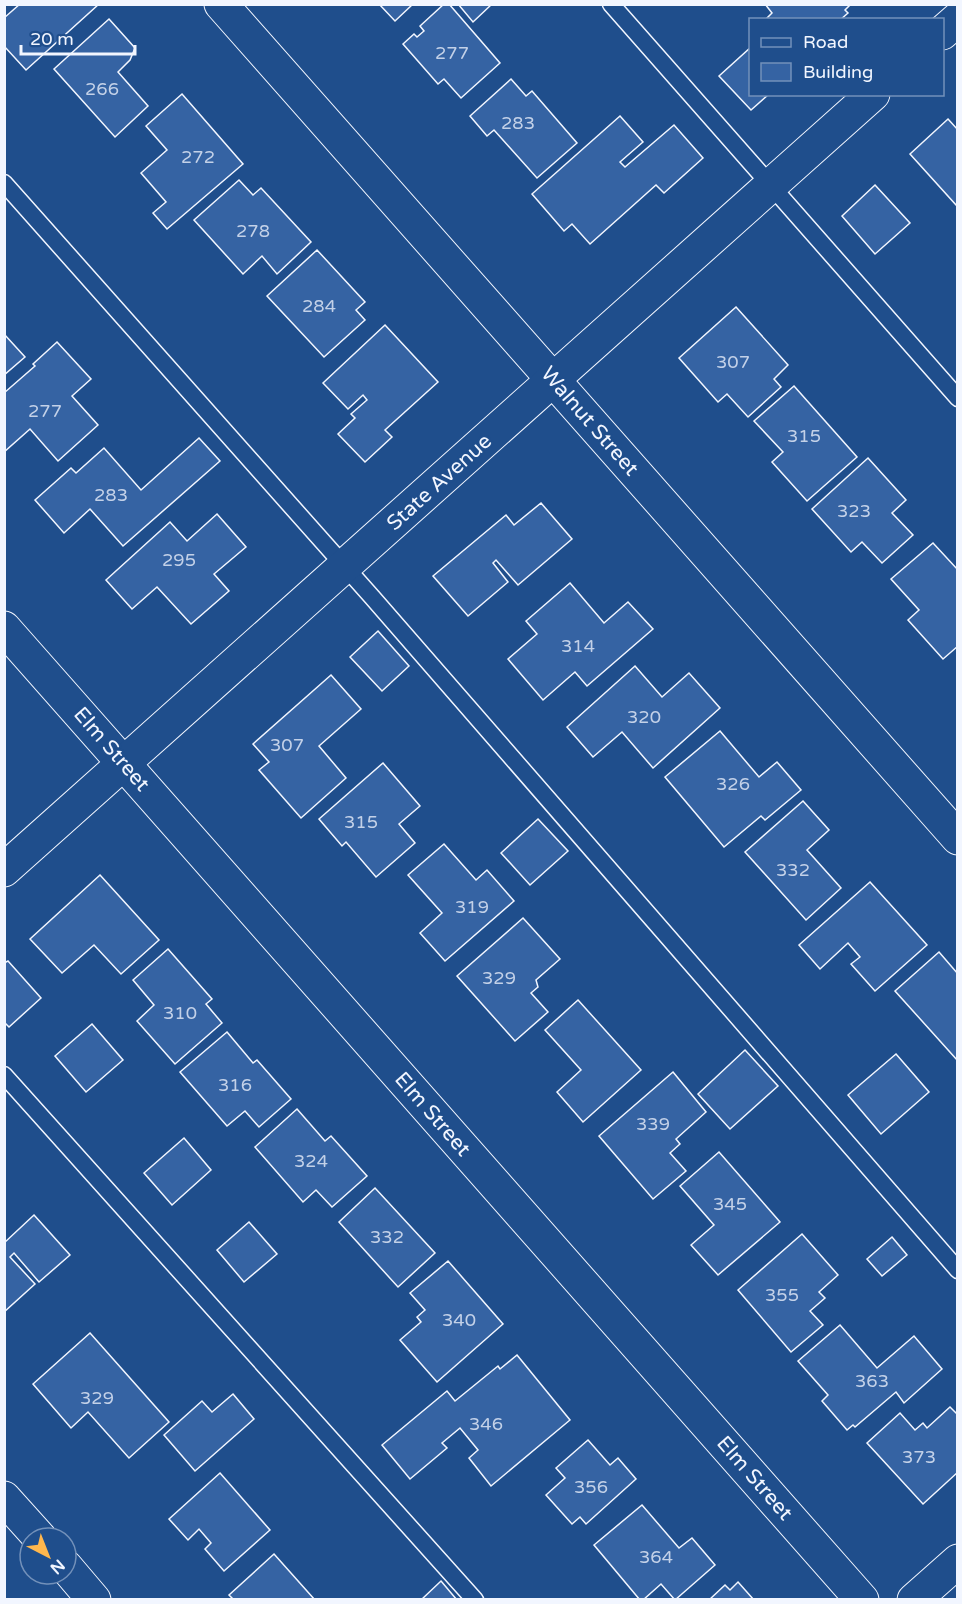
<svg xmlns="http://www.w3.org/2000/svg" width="962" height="1604" viewBox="0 0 962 1604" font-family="'Varela Round',sans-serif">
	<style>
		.building { fill: #3563a3; stroke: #f2f6ff; stroke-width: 1.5 }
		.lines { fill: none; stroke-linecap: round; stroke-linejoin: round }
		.service-casing { stroke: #f2f6ff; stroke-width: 19 }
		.minor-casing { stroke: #f2f6ff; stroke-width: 35 }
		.service { stroke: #1f4e8c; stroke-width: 16 }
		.minor { stroke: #1f4e8c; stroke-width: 33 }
		.labels { text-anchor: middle; stroke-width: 4.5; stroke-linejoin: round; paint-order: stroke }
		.number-label { font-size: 18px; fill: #c3d1e8 }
		.street-label { font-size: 21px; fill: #f2f6ff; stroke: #1f4e8c }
	</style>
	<rect width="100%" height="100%" fill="#1f4e8c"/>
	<g class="building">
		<polygon points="20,4 99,4 26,70 4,46 4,18"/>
		<polygon points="379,4 413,4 395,21"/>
		<polygon points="444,4 449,4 500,63 461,98 444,79 438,84 403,44 414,34 417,37 424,31 420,26"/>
		<polygon points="458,4 492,4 473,22"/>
		<polygon points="765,4 851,4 845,10 848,13 840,20 765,20 772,13"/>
		<polygon points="109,19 135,48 130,60 118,72 148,106 115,137 54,69"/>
		<polygon points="750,48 750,94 769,94 751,110 719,76"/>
		<polygon points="511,79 526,96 532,91 577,143 537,178 494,130 487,136 470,116"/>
		<polygon points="182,94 243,164 167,229 153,213 166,202 141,173 167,150 146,126"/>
		<polygon points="620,116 643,142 620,162 625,167 674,125 703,158 664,193 656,185 590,244 572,224 564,231 532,194"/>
		<polygon points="948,119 958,130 957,206 910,154"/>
		<polygon points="239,180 253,195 261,188 311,242 277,274 262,256 243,274 194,220"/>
		<polygon points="875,185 910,223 875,254 842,216"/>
		<polygon points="317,250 365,302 356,310 365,320 324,357 267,296"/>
		<polygon points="736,307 788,365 774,379 781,387 748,417 727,394 718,402 679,358"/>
		<polygon points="385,325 438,382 385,430 392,437 365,462 338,434 355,418 351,414 367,400 363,395 348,409 323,383"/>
		<polygon points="4,334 25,357 4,375"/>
		<polygon points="57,342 91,379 72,396 98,425 58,461 30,429 4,452 4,393 35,366 33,364"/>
		<polygon points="794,386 857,457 807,501 772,462 783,452 754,421"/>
		<polygon points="199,438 220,461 123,546 90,509 64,533 35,500 71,468 76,473 104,448 141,490"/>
		<polygon points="868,458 906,500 892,513 913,535 882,563 862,542 851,552 812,509"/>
		<polygon points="541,503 572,539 518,585 496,560 493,563 508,582 468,616 433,576 506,515 514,525"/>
		<polygon points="217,514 246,547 214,574 229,591 191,624 157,587 132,609 106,580 170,522 187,541"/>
		<polygon points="933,543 958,570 958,646 943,659 908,620 919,610 891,579"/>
		<polygon points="570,583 604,623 628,602 653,629 587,686 575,672 543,700 508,659 537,634 526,621"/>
		<polygon points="378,631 409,666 382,691 350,657"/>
		<polygon points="635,666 662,697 689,673 720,708 653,768 622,732 593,757 567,727"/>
		<polygon points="331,675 361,709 319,746 346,778 301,818 259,770 269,762 253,744"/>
		<polygon points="720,731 759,777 777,762 801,790 765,820 761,816 724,847 665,777"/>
		<polygon points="383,763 420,806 399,824 415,843 376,877 346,842 342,846 319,819"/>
		<polygon points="803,801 829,830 807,850 841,888 806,920 745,852"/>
		<polygon points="538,819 568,851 530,885 501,853"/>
		<polygon points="444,844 476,880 487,870 514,901 445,961 420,933 442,913 408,875"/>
		<polygon points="100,875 159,940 121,974 94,945 62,973 30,939"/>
		<polygon points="870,882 927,945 875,991 851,964 860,957 848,943 820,969 799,945"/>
		<polygon points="523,918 560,959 536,980 538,987 531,993 548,1012 515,1041 457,976"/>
		<polygon points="168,949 212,999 206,1004 222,1023 175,1064 137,1021 154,1005 133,980"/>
		<polygon points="939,952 958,974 958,1061 895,991"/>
		<polygon points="8,961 41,998 9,1027 4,1022 4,963"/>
		<polygon points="578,1000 641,1070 583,1122 557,1092 581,1070 545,1030"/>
		<polygon points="92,1024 123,1060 86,1092 55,1056"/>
		<polygon points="227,1032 253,1063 257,1060 291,1099 259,1127 245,1111 227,1126 180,1072"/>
		<polygon points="745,1050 778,1086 730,1129 698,1094"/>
		<polygon points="896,1054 929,1092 881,1134 848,1095"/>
		<polygon points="673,1072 706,1112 676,1139 680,1144 670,1153 686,1171 653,1199 599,1136"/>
		<polygon points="297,1109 325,1141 331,1136 367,1176 332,1207 316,1190 303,1202 255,1147"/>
		<polygon points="184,1138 211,1170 172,1205 144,1173"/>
		<polygon points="719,1152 780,1222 718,1275 691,1245 714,1225 680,1186"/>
		<polygon points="375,1188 435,1253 398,1287 339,1222"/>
		<polygon points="34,1215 70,1255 39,1282 14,1253 10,1257 35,1284 4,1312 4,1243"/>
		<polygon points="249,1222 277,1254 244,1282 217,1250"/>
		<polygon points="802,1234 838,1275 819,1292 825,1298 810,1311 823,1325 791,1352 738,1290"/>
		<polygon points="892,1237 907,1255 882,1276 867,1259"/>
		<polygon points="448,1261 503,1324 437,1382 400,1340 421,1322 417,1317 425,1310 410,1293"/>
		<polygon points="840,1325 877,1368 914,1336 942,1369 904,1403 896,1392 855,1427 853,1425 847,1430 822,1401 828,1395 798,1361"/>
		<polygon points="90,1333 169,1422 129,1458 88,1412 71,1428 33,1384"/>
		<polygon points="517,1355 570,1420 491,1486 469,1458 478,1450 460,1428 442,1443 447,1448 410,1479 382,1445 447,1391 455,1401 498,1366 500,1369"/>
		<polygon points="233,1394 254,1419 195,1471 164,1435 202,1401 212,1412"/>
		<polygon points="950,1407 958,1415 958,1472 923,1504 867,1443 900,1413 915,1430 923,1423 927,1428"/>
		<polygon points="588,1440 610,1465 618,1458 636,1479 586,1524 580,1517 572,1524 546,1495 565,1478 556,1468"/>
		<polygon points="220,1473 270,1530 224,1571 205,1549 211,1543 199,1529 188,1540 169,1519"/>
		<polygon points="642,1505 679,1548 692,1538 715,1565 675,1600 661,1584 643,1600 640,1600 594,1545"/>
		<polygon points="274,1554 315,1600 234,1600 229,1595"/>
		<polygon points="441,1581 457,1600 421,1600"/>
		<polygon points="738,1582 754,1600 709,1600 725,1585 730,1590"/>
	</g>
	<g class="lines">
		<defs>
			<g id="service">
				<polyline points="611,4 958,398"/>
				<polyline points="4,183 372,597 958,1270"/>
				<polyline points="4,1075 475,1600"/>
			</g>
			<g id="minor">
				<polyline points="221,4 958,838"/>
				<polyline points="942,33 958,19"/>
				<polyline points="4,628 862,1600"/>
				<polyline points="4,870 873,94"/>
				<polyline points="4,1498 40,1538"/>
				<polyline points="66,1567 94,1600"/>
				<polyline points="914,1600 958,1561"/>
			</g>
		</defs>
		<use href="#service" class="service-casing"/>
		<use href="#minor" class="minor-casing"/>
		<use href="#service" class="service"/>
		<use href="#minor" class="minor"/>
	</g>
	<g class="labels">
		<g class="number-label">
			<text x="452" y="59">277</text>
			<text x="102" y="95">266</text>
			<text x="518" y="129">283</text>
			<text x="198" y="163">272</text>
			<text x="253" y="237">278</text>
			<text x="319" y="312">284</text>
			<text x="733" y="368">307</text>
			<text x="45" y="417">277</text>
			<text x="804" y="442">315</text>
			<text x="111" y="501">283</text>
			<text x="854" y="517">323</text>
			<text x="179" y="566">295</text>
			<text x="578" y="652">314</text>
			<text x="644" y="723">320</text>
			<text x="287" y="751">307</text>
			<text x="733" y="790">326</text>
			<text x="361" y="828">315</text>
			<text x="793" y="876">332</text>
			<text x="472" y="913">319</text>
			<text x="499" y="984">329</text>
			<text x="180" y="1019">310</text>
			<text x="235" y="1091">316</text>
			<text x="653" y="1130">339</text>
			<text x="311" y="1167">324</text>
			<text x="730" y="1210">345</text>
			<text x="387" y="1243">332</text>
			<text x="782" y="1301">355</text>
			<text x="459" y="1326">340</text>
			<text x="872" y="1387">363</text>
			<text x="97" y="1404">329</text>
			<text x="486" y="1430">346</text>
			<text x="919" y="1463">373</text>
			<text x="591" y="1493">356</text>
			<text x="656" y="1563">364</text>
		</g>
		<g class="street-label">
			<text transform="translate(590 421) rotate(49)" y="7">Walnut Street</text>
			<text transform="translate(439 482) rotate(-42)" y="7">State Avenue</text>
			<text transform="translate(112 749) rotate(49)" y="7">Elm Street</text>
			<text transform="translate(433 1114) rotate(49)" y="7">Elm Street</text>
			<text transform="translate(755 1478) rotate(49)" y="7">Elm Street</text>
		</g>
	</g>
	<rect width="962" height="1604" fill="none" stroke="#f2f6ff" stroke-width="12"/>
	<rect x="749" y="18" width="195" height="78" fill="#1f4e8c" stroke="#7391ba" stroke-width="1.5"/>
	<rect x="761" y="38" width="30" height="9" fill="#1f4e8c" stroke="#7391ba" stroke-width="1.5"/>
	<text x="803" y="48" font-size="18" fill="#f2f6ff">Road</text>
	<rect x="761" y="63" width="30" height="18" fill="#3563a3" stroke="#7391ba" stroke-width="1.5"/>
	<text x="803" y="78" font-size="18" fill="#f2f6ff">Building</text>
	<g transform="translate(48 1556) rotate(138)"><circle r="28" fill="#1f4e8c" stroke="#7391ba" stroke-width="1.5"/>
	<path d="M0-4.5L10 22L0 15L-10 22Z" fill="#ffb74d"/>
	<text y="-9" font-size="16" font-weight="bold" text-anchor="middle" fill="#f2f6ff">N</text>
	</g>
	<path d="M21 45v9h114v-9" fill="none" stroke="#f2f6ff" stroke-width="3"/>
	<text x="30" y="45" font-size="18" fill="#f2f6ff" stroke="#1f4e8c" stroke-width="4.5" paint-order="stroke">20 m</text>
</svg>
